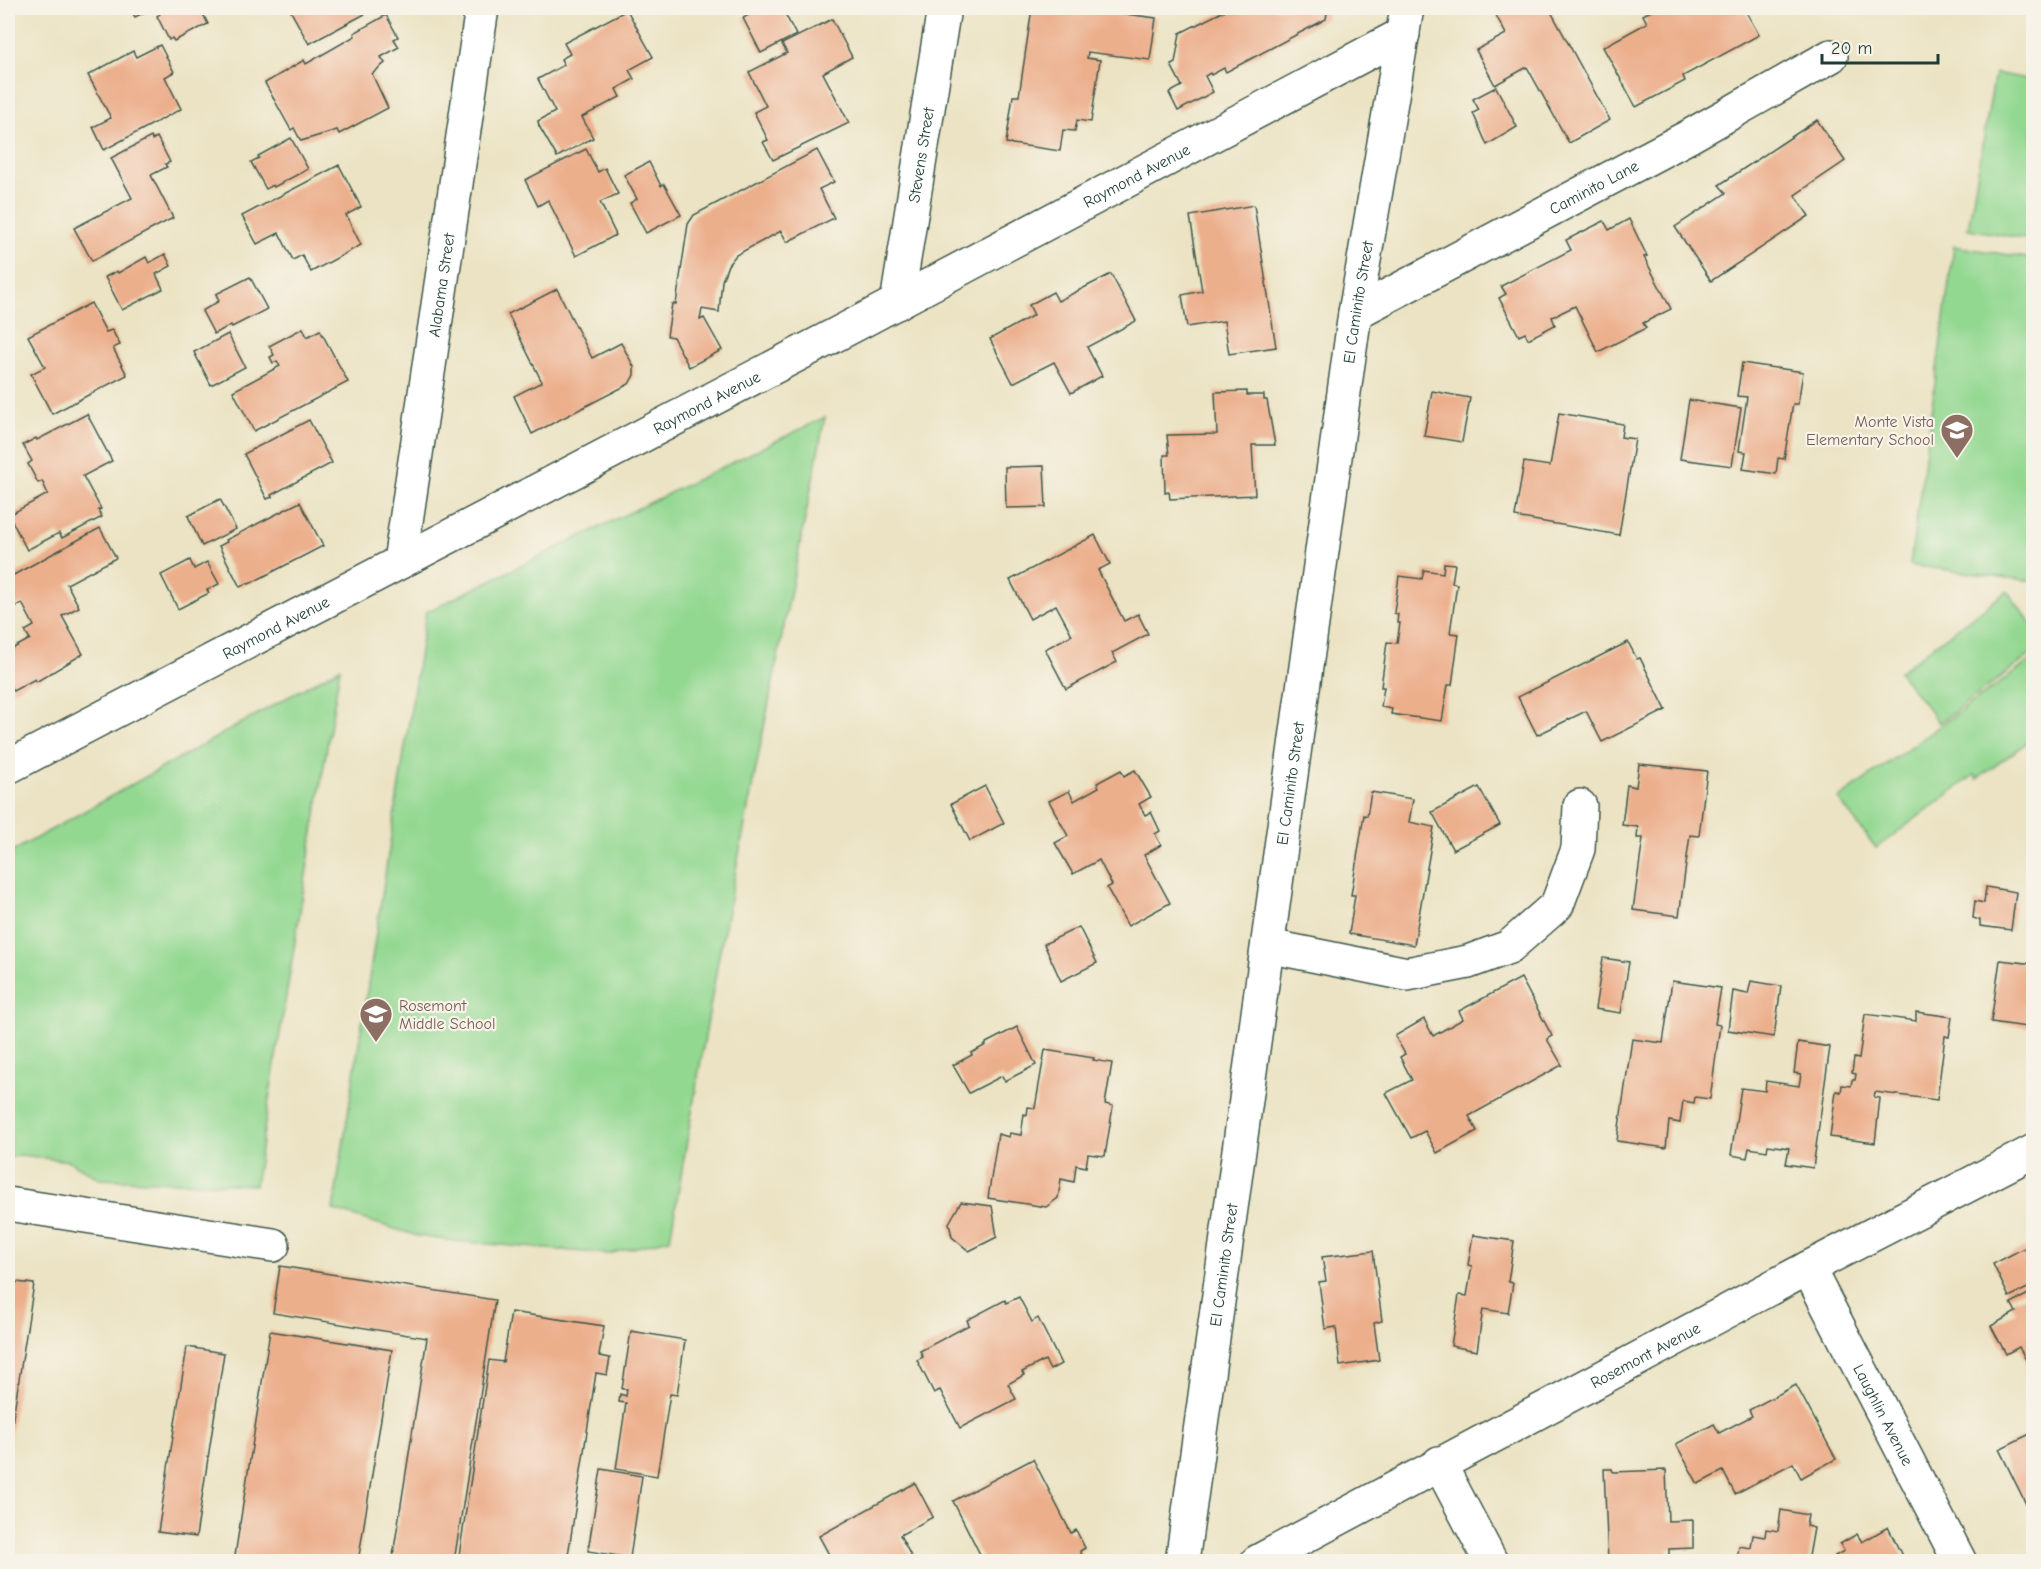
<svg xmlns="http://www.w3.org/2000/svg" width="2041" height="1569" viewBox="0 0 2041 1569" font-family="'Comic Neue',sans-serif">
	<style>
		.green { fill: #93d891; stroke: #598a62; stroke-width: 1.5 }
		.building { fill: #ecaf8c }
		.lines { fill: none; stroke-linecap: round; stroke-linejoin: round }
		.minor-casing { stroke: #3e5649; stroke-width: 36 }
		.minor { stroke: #fff; stroke-width: 33 }
		.labels { text-anchor: middle; stroke-width: 4.5; stroke-linejoin: round; paint-order: stroke }
		.street-label { font-size: 16px; fill: #1f3d34; stroke: #f7f3e8 }
		.education-label { font-size: 16px; fill: #785e54; stroke: #f7f3e8; text-anchor: end }
	</style>
	<rect width="100%" height="100%" fill="#f7f3e8"/>
	<filter id="ink" filterUnits="userSpaceOnUse"><feTurbulence type="fractalNoise" baseFrequency=".0167" numOctaves="2"/><feDisplacementMap in="SourceGraphic" scale="12" xChannelSelector="R" yChannelSelector="G"/><feConvolveMatrix kernelMatrix="1 2 1 2 8 2 1 2 1" color-interpolation-filters="sRGB"/></filter>
	<filter id="wash" filterUnits="userSpaceOnUse"><feTurbulence type="fractalNoise" baseFrequency=".008" numOctaves="4" result="noise"/><feDisplacementMap in="SourceGraphic" scale="24" xChannelSelector="R" yChannelSelector="G"/><feGaussianBlur stdDeviation="1.35" result="paint"/><feColorMatrix in="noise" values="0 0 0 0 0 0 0 0 0 0 0 0 0 0 0 0 0 1.4 0 .05"/><feComposite in="paint" operator="in"/></filter>
	<g filter="url(#wash)">
		<rect width="100%" height="100%" fill="#ebe3c3"/>
		<g class="green">
			<polygon points="1995,73 2033,80 2033,240 1968,229"/>
			<polygon points="1954,246 2033,259 2034,570 2032,581 1910,565"/>
			<polygon points="825,417 718,961 670,1239 608,1254 453,1241 418,1236 333,1210 426,612"/>
			<polygon points="2007,591 2033,626 2033,653 1939,723 1899,672"/>
			<polygon points="2033,659 2033,738 1977,779 1974,775 1876,848 1838,799"/>
			<polygon points="340,668 255,1185 100,1179 69,1161 21,1155 8,1158 8,854"/>
		</g>
		<g id="blocks">
			<g class="building">
				<polygon points="130,8 153,8 135,17"/>
				<polygon points="165,8 200,8 208,24 174,41 172,38 169,40 157,16 160,14 159,11"/>
				<polygon points="289,8 376,8 309,44"/>
				<polygon points="762,8 782,8 796,35 761,53 743,18"/>
				<polygon points="1032,8 1079,8 1156,18 1150,60 1088,52 1087,58 1100,60 1091,122 1077,120 1075,131 1063,130 1060,151 1006,143 1013,96 1019,96"/>
				<polygon points="1230,8 1328,8 1326,19 1226,72 1224,68 1211,75 1210,73 1205,76 1213,92 1178,111 1169,93 1182,86 1171,65 1175,63 1180,33"/>
				<polygon points="1492,8 1549,8 1610,120 1569,143 1527,67 1495,85 1476,50 1506,34"/>
				<polygon points="1656,8 1680,8 1683,12 1691,8 1708,8 1710,12 1719,8 1744,8 1759,35 1683,76 1685,81 1636,107 1603,47 1647,23 1643,15"/>
				<polygon points="627,10 653,57 629,70 634,79 616,89 620,97 582,117 593,138 557,157 539,126 538,121 555,112 538,79 564,65 561,59 570,54 564,43"/>
				<polygon points="386,15 398,37 394,39 399,47 381,57 385,63 372,74 388,108 339,134 337,130 301,141 294,128 291,130 265,83 304,60 306,64 355,36 354,33"/>
				<polygon points="832,19 852,57 823,73 849,123 773,160 763,142 768,140 754,112 766,106 749,72 787,53 782,44"/>
				<polygon points="160,45 174,72 165,77 181,109 104,150 93,127 111,118 88,75 133,51 136,57"/>
				<polygon points="1496,87 1517,127 1487,145 1473,113 1479,110 1473,99"/>
				<polygon points="1817,120 1845,161 1795,195 1809,216 1711,281 1675,227 1726,193 1719,185"/>
				<polygon points="151,137 152,140 157,137 170,162 165,164 167,167 151,175 173,218 92,261 74,228 132,198 111,158"/>
				<polygon points="291,138 308,169 274,187 273,185 266,189 251,162 259,158 258,156"/>
				<polygon points="586,149 598,172 605,168 618,194 600,202 616,235 576,256 548,200 538,206 525,180"/>
				<polygon points="817,150 834,182 819,189 834,218 787,242 781,231 736,255 728,265 722,281 719,312 702,309 700,320 704,318 722,350 689,367 673,337 667,336 672,304 676,304 688,224 694,215"/>
				<polygon points="649,162 661,186 664,184 681,215 646,233 630,203 637,199 624,175"/>
				<polygon points="339,165 361,207 346,215 361,245 311,272 302,255 293,260 279,233 257,244 242,216"/>
				<polygon points="1254,205 1276,347 1229,354 1224,321 1187,327 1182,295 1202,291 1190,216"/>
				<polygon points="1629,219 1647,256 1644,257 1671,309 1643,323 1646,328 1598,352 1575,306 1552,317 1555,325 1528,339 1525,333 1519,336 1499,298 1506,294 1501,286 1571,250 1566,240 1604,221 1609,230"/>
				<polygon points="165,254 171,266 156,274 163,289 122,310 105,277 117,271 118,273 146,257 149,263"/>
				<polygon points="1111,274 1136,321 1087,347 1102,376 1071,393 1054,362 1013,383 990,339 1034,315 1029,305 1053,292 1058,301"/>
				<polygon points="250,277 267,309 232,327 231,325 214,334 202,311 219,301 216,294"/>
				<polygon points="557,289 592,358 621,343 634,367 634,375 629,384 532,434 514,396 542,382 508,314"/>
				<polygon points="91,303 106,332 112,330 120,345 113,348 127,375 52,414 31,374 45,367 28,336"/>
				<polygon points="303,328 307,337 320,330 348,382 254,431 233,391 280,366 277,361 273,363 270,357 274,355 269,346"/>
				<polygon points="228,334 245,367 211,385 194,352"/>
				<polygon points="1742,363 1803,372 1798,404 1793,404 1784,459 1778,458 1776,474 1743,469 1746,452 1739,451 1747,397 1737,396"/>
				<polygon points="1247,391 1247,395 1264,395 1264,400 1267,400 1275,445 1252,445 1255,495 1170,499 1169,492 1165,493 1164,455 1169,455 1167,435 1217,434 1215,392"/>
				<polygon points="1432,391 1470,398 1462,442 1424,436"/>
				<polygon points="1689,400 1741,408 1732,466 1680,459"/>
				<polygon points="1559,413 1623,424 1621,437 1635,439 1619,535 1515,517 1524,462 1550,466"/>
				<polygon points="87,414 112,461 83,476 101,509 98,510 102,517 62,538 59,533 27,550 9,515 48,494 42,481 38,483 28,464 32,461 23,445 36,438 37,440"/>
				<polygon points="309,420 332,463 271,495 272,497 267,499 244,454"/>
				<polygon points="1044,466 1046,507 1006,508 1005,467"/>
				<polygon points="220,499 236,529 202,546 188,516"/>
				<polygon points="300,502 323,546 249,584 248,583 240,587 219,546 227,542 226,540"/>
				<polygon points="100,528 116,558 67,584 79,607 62,616 83,654 36,682 35,679 13,691 8,682 8,651 30,639 25,631 34,626 22,603 15,607 8,593 8,578"/>
				<polygon points="1095,535 1110,564 1098,570 1124,621 1138,614 1148,634 1112,653 1117,662 1066,689 1045,649 1072,635 1056,605 1030,619 1010,580"/>
				<polygon points="190,560 194,569 207,562 219,584 207,590 209,593 178,609 161,575"/>
				<polygon points="1444,563 1455,564 1452,583 1457,584 1450,633 1459,634 1452,685 1448,685 1442,721 1391,714 1392,709 1381,707 1384,687 1381,687 1387,642 1397,643 1400,623 1397,623 1398,614 1394,613 1399,576 1422,579 1424,570 1443,573"/>
				<polygon points="1628,642 1637,659 1640,658 1666,710 1602,742 1586,711 1537,735 1518,697"/>
				<polygon points="1639,764 1707,771 1699,836 1690,835 1679,916 1633,910 1643,838 1637,838 1638,827 1622,825 1627,785 1636,787"/>
				<polygon points="1121,770 1124,776 1135,770 1151,797 1139,804 1145,815 1151,812 1160,831 1155,834 1161,845 1144,855 1170,903 1128,926 1107,888 1112,885 1099,860 1073,874 1055,843 1068,836 1049,801 1069,791 1074,801 1099,787 1097,783"/>
				<polygon points="985,786 1004,823 970,841 951,804"/>
				<polygon points="1479,787 1500,825 1453,850 1432,812"/>
				<polygon points="1371,792 1413,799 1409,822 1434,827 1414,945 1349,934 1355,895 1351,895 1364,815 1367,816"/>
				<polygon points="1986,887 2016,892 2011,930 1980,926 1980,920 1973,918 1975,901 1984,903"/>
				<polygon points="1079,927 1097,963 1061,981 1044,944"/>
				<polygon points="1603,958 1629,962 1621,1013 1595,1009"/>
				<polygon points="2000,960 2034,964 2034,1028 1991,1022"/>
				<polygon points="1521,978 1552,1036 1547,1039 1562,1065 1469,1116 1477,1131 1437,1153 1425,1131 1411,1138 1386,1093 1412,1080 1400,1057 1405,1054 1395,1036 1424,1019 1433,1036 1463,1019 1459,1011"/>
				<polygon points="1672,981 1721,988 1715,1024 1720,1025 1710,1099 1695,1097 1694,1103 1683,1101 1680,1123 1669,1121 1666,1148 1617,1141 1632,1039 1663,1043"/>
				<polygon points="1751,981 1781,986 1774,1037 1728,1030 1733,991 1748,994"/>
				<polygon points="1916,1012 1952,1017 1949,1037 1945,1036 1937,1100 1875,1092 1874,1097 1880,1098 1875,1143 1830,1137 1836,1091 1841,1092 1842,1085 1851,1086 1852,1080 1855,1080 1856,1074 1852,1073 1854,1058 1859,1059 1865,1014 1916,1021"/>
				<polygon points="1017,1027 1036,1065 1005,1081 1002,1076 969,1093 953,1065 972,1055 971,1053 986,1045 986,1043"/>
				<polygon points="1798,1042 1830,1047 1813,1168 1786,1164 1789,1148 1768,1145 1767,1151 1749,1148 1747,1158 1731,1155 1741,1088 1765,1091 1766,1081 1799,1086 1801,1074 1794,1073"/>
				<polygon points="1045,1050 1094,1058 1093,1060 1112,1063 1105,1104 1113,1106 1105,1156 1088,1154 1086,1167 1076,1165 1074,1182 1061,1179 1058,1198 1046,1207 988,1198 998,1134 1009,1137 1010,1133 1021,1135 1024,1114 1027,1115 1028,1107 1035,1108"/>
				<polygon points="961,1202 992,1206 997,1237 969,1251 952,1237 949,1223"/>
				<polygon points="1473,1235 1514,1241 1508,1282 1513,1283 1508,1313 1483,1309 1477,1351 1451,1346 1459,1295 1467,1296 1472,1266 1468,1265"/>
				<polygon points="2024,1248 2034,1265 2034,1285 2009,1297 1993,1264"/>
				<polygon points="1373,1251 1382,1321 1374,1323 1379,1360 1340,1366 1336,1327 1325,1329 1319,1282 1326,1281 1322,1257"/>
				<polygon points="280,1266 495,1300 454,1562 392,1562 427,1338 273,1313"/>
				<polygon points="16,1282 34,1284 9,1443 8,1317 10,1317"/>
				<polygon points="2034,1291 2034,1375 2019,1347 2006,1354 1991,1326 2016,1312 2011,1303"/>
				<polygon points="1019,1297 1032,1322 1038,1318 1061,1364 1050,1370 1045,1360 1022,1372 1024,1375 1008,1384 1016,1399 960,1428 940,1390 934,1393 917,1360 923,1357 920,1351 969,1325 967,1320 1005,1300 1006,1303"/>
				<polygon points="511,1312 604,1326 599,1356 610,1358 607,1375 596,1373 567,1562 458,1562 489,1360 503,1362"/>
				<polygon points="270,1331 392,1350 358,1562 234,1562"/>
				<polygon points="631,1331 685,1340 677,1395 670,1394 657,1476 616,1469 626,1403 619,1402 620,1394 626,1396 627,1389 622,1389"/>
				<polygon points="187,1347 224,1353 196,1537 158,1532"/>
				<polygon points="1796,1385 1836,1459 1801,1478 1793,1463 1735,1494 1723,1471 1698,1484 1676,1444 1714,1424 1719,1433 1752,1416 1749,1410"/>
				<polygon points="2034,1432 2034,1500 2026,1504 1999,1449"/>
				<polygon points="1033,1459 1071,1533 1076,1530 1085,1548 1080,1551 1085,1560 1081,1562 984,1562 953,1501"/>
				<polygon points="601,1469 642,1476 630,1558 588,1551"/>
				<polygon points="1604,1469 1612,1469 1613,1472 1666,1470 1668,1521 1693,1520 1693,1548 1669,1549 1669,1562 1608,1562"/>
				<polygon points="915,1483 933,1517 900,1535 914,1562 833,1562 819,1536"/>
				<polygon points="1781,1510 1808,1515 1806,1526 1814,1528 1808,1562 1737,1562 1739,1546 1751,1548 1753,1535 1765,1537 1766,1529 1778,1531"/>
				<polygon points="1888,1527 1905,1562 1838,1562 1835,1556 1844,1551 1840,1544 1857,1534 1862,1542"/>
			</g>
		</g>
	</g>
	<g filter="url(#ink)">
		<use href="#blocks" fill-opacity="0" stroke="#3e5649" stroke-width="1.5"/>
		<g class="lines">
			<defs>
				<g id="minor">
					<path id="s1" d="M 897,303 L 944,8"/>
					<path id="s2" d="M 1355,313 L 1688,137 L 1831,56"/>
					<path id="s3" d="M 400,562 L 482,8"/>
					<path id="s4" d="M 8,767 L 860,322 L 1403,34"/>
					<polyline points="1268,946 1407,974 1468,962 1509,947 1557,905 1578,849 1580,806"/>
					<polyline points="8,1204 273,1245"/>
					<path id="s5" d="M 1808,1268 L 1960,1562"/>
					<polyline points="1439,1463 1491,1562"/>
					<path id="s6" d="M 1182,1562 L 1355,313 L 1407,8"/>
					<path id="s7" d="M 1257,1562 L 1808,1268 L 2034,1151"/>
				</g>
			</defs>
			<use href="#minor" class="minor-casing"/>
			<use href="#minor" class="minor"/>
		</g>
	</g>
	<defs>
		<symbol id="school-pin" viewBox="-11 -11 22 30"><path d="M0 17L-7.5 6A9.5 9.5 0 1 1 7.5 6Z" fill="#8d6e63" stroke="#f7f3e8"/><path d="M0-5L7-2L0 1L-7-2ZM-4 1L0 2.5L4 1V4Q0 6-4 4Z" fill="#fff"/></symbol>
	</defs>
	<g fill-rule="evenodd">
		<use href="#school-pin" x="1938" y="411" width="38" height="52"/>
		<use href="#school-pin" x="357" y="995" width="38" height="52"/>
	</g>
	<g class="labels">
		<g class="street-label">
			<text dy="6" stroke="none"><textPath href="#s1" startOffset="150">Stevens Street</textPath></text>
			<text dy="6" stroke="none"><textPath href="#s4" startOffset="1274">Raymond Avenue</textPath></text>
			<text dy="6" stroke="none"><textPath href="#s2" startOffset="270">Caminito Lane</textPath></text>
			<text dy="6" stroke="none"><textPath href="#s3" startOffset="280">Alabama Street</textPath></text>
			<text dy="6" stroke="none"><textPath href="#s6" startOffset="1272">El Caminito Street</textPath></text>
			<text dy="6" stroke="none"><textPath href="#s4" startOffset="788">Raymond Avenue</textPath></text>
			<text dy="6" stroke="none"><textPath href="#s4" startOffset="302">Raymond Avenue</textPath></text>
			<text dy="6" stroke="none"><textPath href="#s6" startOffset="786">El Caminito Street</textPath></text>
			<text dy="6" stroke="none"><textPath href="#s6" startOffset="300">El Caminito Street</textPath></text>
			<text dy="6" stroke="none"><textPath href="#s7" startOffset="440">Rosemont Avenue</textPath></text>
			<text dy="6" stroke="none"><textPath href="#s5" startOffset="165">Laughlin Avenue</textPath></text>
		</g>
		<g class="education-label">
			<text x="1934" y="427">Monte Vista<tspan x="1934" dy="18">Elementary School</tspan></text>
			<text x="399" y="1011" text-anchor="start">Rosemont<tspan x="399" dy="18">Middle School</tspan></text>
		</g>
	</g>
	<rect width="2041" height="1569" fill="none" stroke="#f7f3e8" stroke-width="30"/>
	<path d="M1822 54v9h116v-9" fill="none" stroke="#1f3d34" stroke-width="3"/>
	<text x="1831" y="54" font-size="18" fill="#1f3d34" stroke="#f7f3e8" stroke-width="4.5" paint-order="stroke">20 m</text>
</svg>
